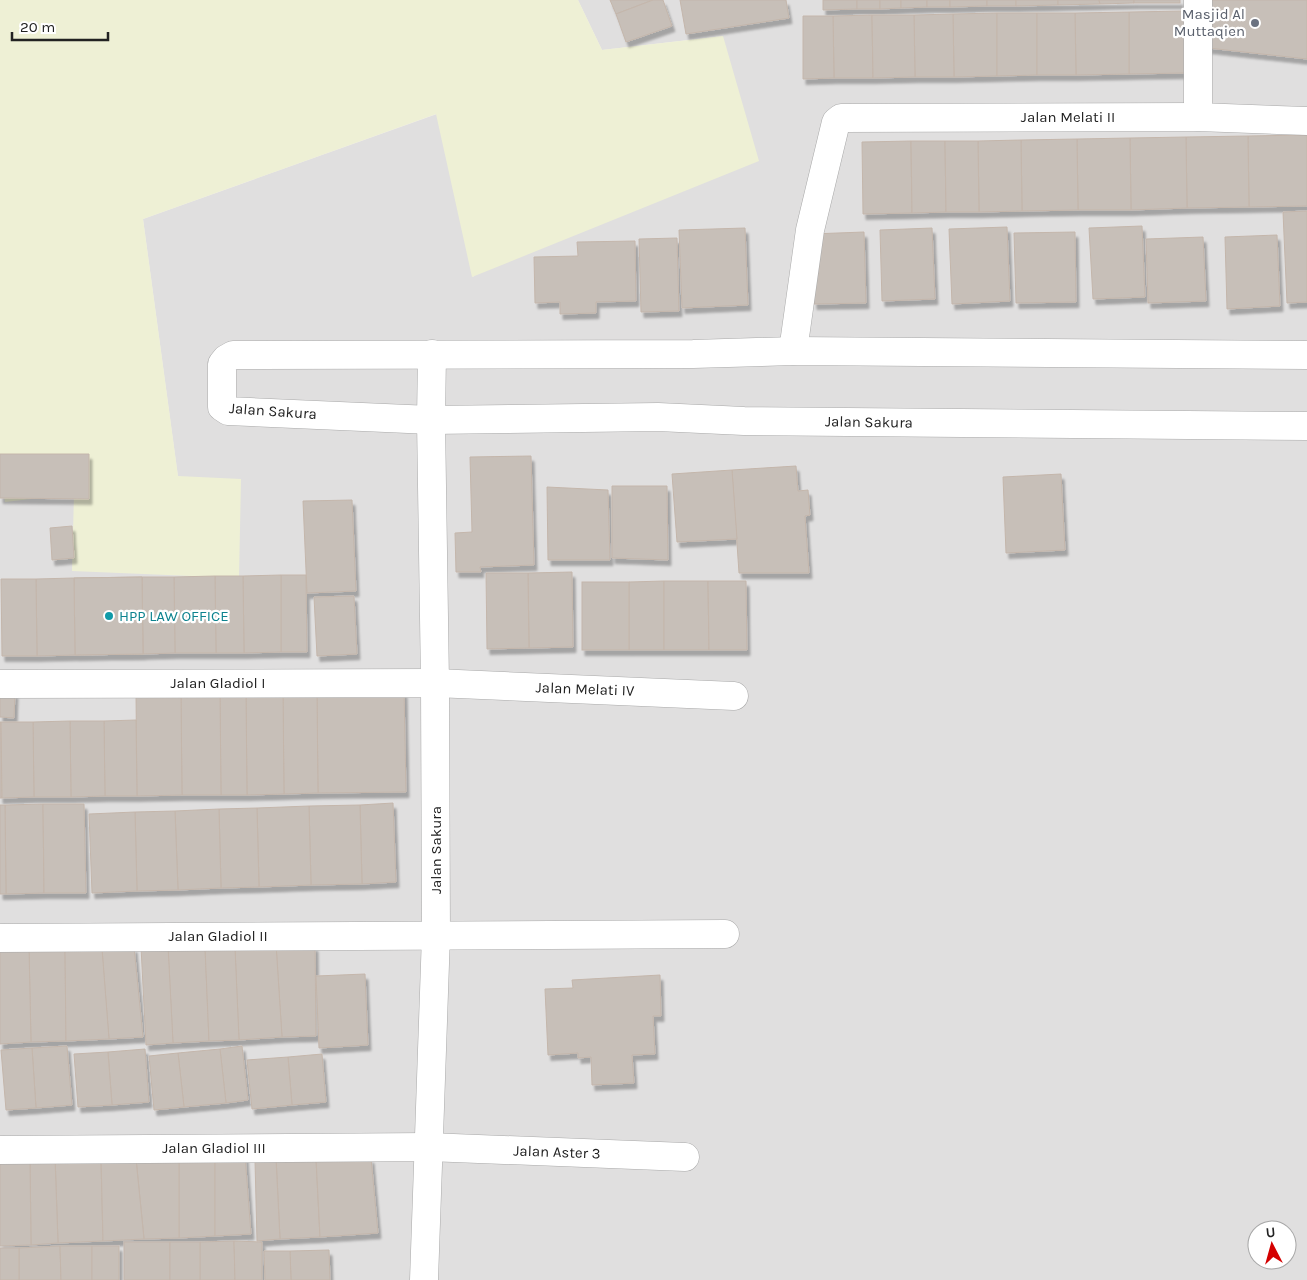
<svg xmlns="http://www.w3.org/2000/svg" width="1307" height="1280" viewBox="0 0 1307 1280" font-family="Karla,sans-serif">
	<style>
		.residential { fill: #e0dfdf; fill-rule: evenodd }
		.farmland { fill: #eef0d5 }
		.building { fill: #c7bfb8; stroke: #c4b6ab; filter: url(#shadow) }
		.lines { fill: none; stroke-linecap: round; stroke-linejoin: round }
		.minor-casing { stroke: #a9a9a9; stroke-width: 29 }
		.minor { stroke: #fff; stroke-width: 28 }
		.worship-dot { fill: #6b7280; stroke: #fff; stroke-width: 2 }
		.culture-dot { fill: #0f9aa8; stroke: #fff; stroke-width: 2 }
		.labels { text-anchor: middle; stroke-width: 4.5; stroke-linejoin: round; paint-order: stroke }
		.worship-label { font-size: 15px; fill: #5b616d; stroke: #fff; text-anchor: end }
		.street-label { font-size: 15px; fill: #222; stroke: #fff }
		.culture-label { font-size: 15px; fill: #0d838f; stroke: #fff; text-anchor: start }
	</style>
	<defs>
		<filter id="shadow"><feDropShadow dx="3" dy="5.5" stdDeviation="1" flood-color="#0004"/></filter>
	</defs>
	<rect width="100%" height="100%" fill="#f2efe9"/>
	<path class="residential" d="M 578,0 L 1307,0 L 1307,1280 L 0,1280 L 0,475 L 178,477 L 143,219 L 437,114 L 473,277 L 723,36 L 602,50 ZM 1257,1230 L 1287,1230 L 1287,1260 L 1257,1260 Z"/>
	<polygon class="farmland" points="0,0 578,0 602,50 723,36 759,161 472,277 436,114 143,219 178,476 241,479 239,578 72,571 74,494 5,502 0,475"/>
	<g class="building">
		<polygon points="610,0 653,0 616,14"/>
		<polygon points="653,0 663,0 672,26 626,42 616,14"/>
		<polygon points="680,0 786,0 789,18 686,34"/>
		<polygon points="823,0 857,0 857,9 823,10"/>
		<rect x="857" y="0" width="23" height="9"/>
		<polygon points="880,0 901,0 901,8 880,9"/>
		<polygon points="901,0 927,0 927,7 901,8"/>
		<rect x="927" y="0" width="23" height="7"/>
		<polygon points="950,0 987,0 987,6 950,7"/>
		<rect x="987" y="0" width="29" height="6"/>
		<polygon points="1016,0 1058,0 1058,5 1016,6"/>
		<polygon points="1058,0 1099,0 1100,4 1058,5"/>
		<polygon points="1099,0 1134,0 1134,3 1100,4"/>
		<rect x="1134" y="0" width="46" height="3"/>
		<polygon points="1205,0 1307,0 1307,59 1199,47"/>
		<polygon points="1185,11 1185,73 1129,74 1129,12"/>
		<polygon points="1129,12 1129,74 1076,75 1075,13"/>
		<polygon points="997,13 997,76 954,77 953,14"/>
		<polygon points="997,13 1037,13 1037,75 997,76"/>
		<polygon points="1037,13 1075,13 1076,75 1037,75"/>
		<polygon points="953,14 954,77 915,77 914,15"/>
		<polygon points="872,15 873,78 834,78 833,16"/>
		<polygon points="872,15 914,15 915,77 873,78"/>
		<polygon points="803,16 833,16 834,78 803,79"/>
		<polygon points="1307,135 1307,206 1249,207 1248,136"/>
		<polygon points="1248,136 1249,207 1187,208 1186,137"/>
		<polygon points="1186,137 1187,208 1131,210 1130,138"/>
		<polygon points="1130,138 1131,210 1078,210 1077,139"/>
		<polygon points="1077,139 1078,210 1022,211 1021,140"/>
		<polygon points="1021,140 1022,211 979,212 978,141"/>
		<polygon points="911,141 912,213 863,214 862,142"/>
		<polygon points="911,141 945,141 946,212 912,213"/>
		<polygon points="945,141 978,141 979,212 946,212"/>
		<polygon points="1307,211 1307,302 1287,303 1283,212"/>
		<polygon points="1142,226 1145,297 1093,299 1089,228"/>
		<polygon points="1007,227 1010,301 952,304 949,229"/>
		<polygon points="745,228 748,305 682,308 679,230"/>
		<polygon points="932,228 935,299 882,301 880,230"/>
		<polygon points="864,232 866,303 814,304 811,234"/>
		<polygon points="1075,232 1076,302 1016,303 1014,233"/>
		<polygon points="1277,235 1280,306 1227,309 1225,237"/>
		<polygon points="1203,237 1206,301 1148,303 1146,239"/>
		<polygon points="677,238 679,311 641,312 639,239"/>
		<polygon points="635,241 636,301 596,302 596,313 560,314 560,302 535,303 534,257 578,256 577,242"/>
		<polygon points="0,454 89,454 89,499 0,498"/>
		<polygon points="531,456 534,565 480,567 481,572 456,572 455,533 472,532 470,457"/>
		<polygon points="796,466 798,491 808,490 810,515 805,516 809,573 739,573 732,470"/>
		<polygon points="732,470 737,539 677,542 672,474"/>
		<polygon points="1061,474 1065,550 1006,553 1003,477"/>
		<polygon points="612,486 667,486 668,560 612,558"/>
		<polygon points="547,487 608,490 610,560 548,560"/>
		<polygon points="352,500 356,591 307,593 303,501"/>
		<polygon points="72,526 74,558 52,560 50,528"/>
		<polygon points="572,572 573,647 529,648 528,573"/>
		<polygon points="486,573 528,573 529,648 487,649"/>
		<polygon points="281,575 306,575 307,652 281,652"/>
		<polygon points="281,575 281,652 244,653 243,576"/>
		<polygon points="215,576 243,576 244,653 216,653"/>
		<polygon points="215,576 216,653 175,653 174,577"/>
		<polygon points="142,577 174,577 175,653 143,654"/>
		<polygon points="142,577 143,654 75,655 74,578"/>
		<polygon points="142,577 143,654 75,655 74,578"/>
		<polygon points="74,578 75,655 37,656 36,579"/>
		<polygon points="1,579 36,579 37,656 2,656"/>
		<polygon points="664,581 664,650 629,650 629,582"/>
		<polygon points="664,581 708,581 709,650 664,650"/>
		<polygon points="708,581 746,581 747,650 709,650"/>
		<rect x="582" y="582" width="47" height="68"/>
		<polygon points="354,596 357,654 317,656 314,597"/>
		<polygon points="404,691 406,792 318,793 317,692"/>
		<polygon points="0,692 15,693 14,718 0,717"/>
		<polygon points="283,692 317,692 318,793 284,794"/>
		<polygon points="283,692 284,794 247,795 246,693"/>
		<polygon points="220,693 246,693 247,795 221,795"/>
		<polygon points="220,693 221,795 182,795 181,694"/>
		<polygon points="136,694 181,694 182,795 137,796"/>
		<polygon points="136,720 137,796 105,796 104,721"/>
		<polygon points="70,721 104,721 105,796 71,797"/>
		<polygon points="70,721 71,797 34,797 33,722"/>
		<polygon points="0,722 1,722 2,798 0,798"/>
		<polygon points="1,722 33,722 34,797 2,798"/>
		<polygon points="393,803 396,882 362,884 360,805"/>
		<polygon points="43,804 44,893 6,894 5,805"/>
		<polygon points="43,804 84,804 86,893 44,893"/>
		<polygon points="0,805 5,805 6,894 0,894"/>
		<polygon points="360,805 362,884 311,885 309,806"/>
		<polygon points="309,806 311,885 259,887 257,808"/>
		<polygon points="257,808 259,887 221,888 219,809"/>
		<polygon points="219,809 221,888 178,890 175,811"/>
		<polygon points="175,811 178,890 137,891 135,812"/>
		<polygon points="135,812 137,891 92,893 89,814"/>
		<polygon points="276,944 315,946 316,1036 282,1037"/>
		<polygon points="276,944 282,1037 239,1040 235,948"/>
		<polygon points="168,946 205,947 209,1041 173,1043"/>
		<polygon points="168,946 173,1043 146,1045 141,947"/>
		<polygon points="134,947 143,1037 109,1039 102,949"/>
		<polygon points="205,947 235,948 239,1040 209,1041"/>
		<polygon points="29,948 65,950 66,1041 31,1042"/>
		<polygon points="29,948 31,1042 0,1044 0,950"/>
		<polygon points="102,949 109,1039 66,1041 65,950"/>
		<polygon points="365,974 368,1045 319,1048 316,976"/>
		<polygon points="660,975 661,1016 653,1016 655,1054 632,1055 634,1083 592,1085 591,1057 578,1058 578,1053 548,1055 545,989 573,988 572,980"/>
		<polygon points="67,1046 72,1105 36,1108 32,1048"/>
		<polygon points="242,1046 248,1100 226,1103 220,1049"/>
		<polygon points="32,1048 36,1108 6,1110 1,1050"/>
		<polygon points="145,1049 149,1102 112,1105 108,1052"/>
		<polygon points="220,1049 226,1103 184,1107 178,1053"/>
		<polygon points="108,1052 112,1105 78,1107 74,1054"/>
		<polygon points="178,1053 184,1107 154,1110 149,1056"/>
		<polygon points="322,1054 326,1102 292,1105 288,1057"/>
		<polygon points="288,1057 292,1105 252,1109 247,1060"/>
		<polygon points="179,1155 215,1155 215,1236 179,1238"/>
		<polygon points="179,1155 179,1238 144,1239 136,1159"/>
		<polygon points="215,1155 245,1155 251,1234 215,1236"/>
		<polygon points="55,1157 101,1158 103,1241 58,1243"/>
		<polygon points="55,1157 58,1243 31,1245 30,1159"/>
		<polygon points="101,1158 136,1159 144,1239 103,1241"/>
		<polygon points="276,1158 316,1158 320,1237 280,1239"/>
		<polygon points="276,1158 280,1239 257,1241 255,1161"/>
		<polygon points="316,1158 371,1158 378,1233 320,1237"/>
		<polygon points="0,1159 30,1159 31,1245 0,1246"/>
		<polygon points="234,1241 235,1280 200,1280 200,1242"/>
		<polygon points="234,1241 262,1242 262,1280 235,1280"/>
		<rect x="124" y="1242" width="46" height="38"/>
		<rect x="170" y="1242" width="30" height="38"/>
		<polygon points="60,1246 61,1280 19,1280 19,1248"/>
		<polygon points="60,1246 92,1246 92,1280 61,1280"/>
		<rect x="92" y="1246" width="27" height="34"/>
		<rect x="0" y="1248" width="19" height="32"/>
		<polygon points="329,1250 330,1280 291,1280 290,1251"/>
		<polygon points="264,1251 290,1251 291,1280 265,1280"/>
	</g>
	<g class="lines">
		<defs>
			<g id="minor">
				<polyline points="1198,0 1198,117"/>
				<polyline points="793,351 810,230 836,122 841,118 1198,117 1307,121"/>
				<polyline points="1307,355 793,351 693,354 233,355 226,359 222,364 222,407 228,411 431,420 658,417 744,421 1307,426"/>
				<polyline points="0,684 435,683 734,696"/>
				<polyline points="0,938 725,934"/>
				<polyline points="0,1150 428,1147 685,1157"/>
				<polyline points="424,1280 436,935 435,683 431,420 432,354"/>
			</g>
		</defs>
		<use href="#minor" class="minor-casing"/>
		<use href="#minor" class="minor"/>
	</g>
	<circle class="worship-dot" cx="1255" cy="23" r="5"/>
	<circle class="culture-dot" cx="109" cy="616" r="5"/>
	<g class="labels">
		<g class="worship-label">
			<text x="1245" y="19">Masjid Al<tspan x="1245" dy="17">Muttaqien</tspan></text>
		</g>
		<g class="street-label">
			<text x="1068" y="122">Jalan Melati II</text>
			<text transform="translate(273 411) rotate(4)" y="5">Jalan Sakura</text>
			<text transform="translate(869 422) rotate(1)" y="5">Jalan Sakura</text>
			<text x="218" y="688">Jalan Gladiol I</text>
			<text transform="translate(585 689) rotate(2)" y="5">Jalan Melati IV</text>
			<text transform="translate(436 850) rotate(-90)" y="5">Jalan Sakura</text>
			<text x="218" y="941">Jalan Gladiol II</text>
			<text x="214" y="1153">Jalan Gladiol III</text>
			<text transform="translate(557 1152) rotate(2)" y="5">Jalan Aster 3</text>
		</g>
		<g class="culture-label">
			<text x="119" y="621">HPP LAW OFFICE</text>
		</g>
	</g>
	<g transform="translate(1272 1245) rotate(354)"><circle r="24" fill="#ffffff" stroke="#a7a7a7"/>
	<path d="M0-4L9 19L0 12L-9 19Z" fill="#d40000"/>
	<text y="-8" font-size="14" font-weight="bold" text-anchor="middle" fill="#222222">U</text>
	</g>
	<path d="M12 32v8h96v-8" fill="none" stroke="#222222" stroke-width="2.5"/>
	<text x="20" y="32" font-size="15" fill="#222222" stroke="#ffffff" stroke-width="4" paint-order="stroke">20 m</text>
</svg>
